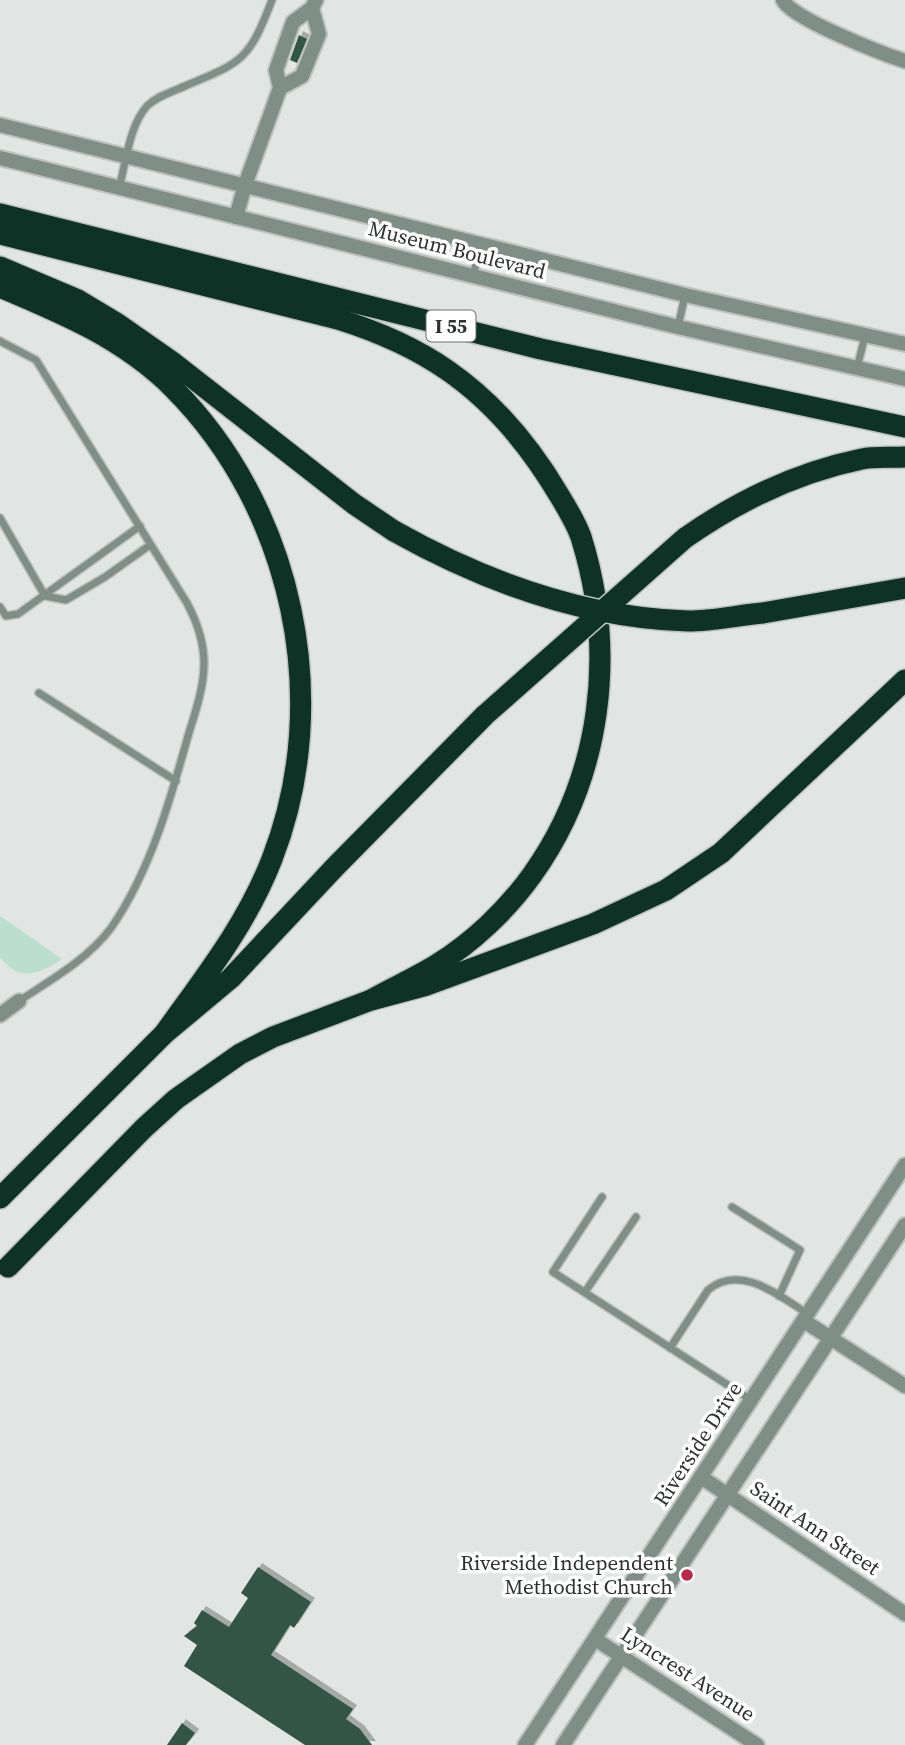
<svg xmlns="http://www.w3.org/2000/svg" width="905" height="1745" viewBox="0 0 905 1745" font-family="'Source Serif 4',serif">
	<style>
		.green { fill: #bbdece }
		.building { fill: #325546; filter: url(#shadow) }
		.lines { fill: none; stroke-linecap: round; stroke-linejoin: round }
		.service-casing { stroke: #bdc2c0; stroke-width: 10 }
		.minor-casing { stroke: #bdc2c0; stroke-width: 18 }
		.tertiary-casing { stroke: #bdc2c0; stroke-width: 18 }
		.motorway-casing { stroke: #bdc2c0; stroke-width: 24 }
		.service { stroke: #7f8f88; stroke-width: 7 }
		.minor { stroke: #7f8f88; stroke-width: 14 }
		.tertiary { stroke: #7f8f88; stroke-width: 14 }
		.motorway { stroke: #0e3225; stroke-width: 21 }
		.motorway-bridge-casing { stroke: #bdc2c0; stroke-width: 24; stroke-linecap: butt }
		.motorway-bridge { stroke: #0e3225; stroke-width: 21 }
		.poi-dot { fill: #ba2946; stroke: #fff; stroke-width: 2.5 }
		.labels { text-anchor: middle; stroke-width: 7; stroke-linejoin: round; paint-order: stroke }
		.shield { fill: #fff; stroke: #6d6f6e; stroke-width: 2 }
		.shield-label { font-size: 19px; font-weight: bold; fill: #2e3130 }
		.street-label { font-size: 21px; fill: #2e3130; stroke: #fff }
		.poi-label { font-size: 21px; fill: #2e3130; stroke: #fff; text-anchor: end }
	</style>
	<defs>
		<filter id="shadow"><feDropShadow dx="4" dy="-4" stdDeviation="0" flood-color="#0004"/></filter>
	</defs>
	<rect width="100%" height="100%" fill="#e1e6e4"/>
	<path class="green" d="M 0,916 L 62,959 C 40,974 19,983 0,957 Z"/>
	<g class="building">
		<polygon points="299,35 307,39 297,63 290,60"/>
		<polygon points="258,1567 311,1602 294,1628 290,1625 271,1655 353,1709 346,1719 360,1729 372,1745 305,1745 184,1666 197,1645 184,1636 197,1626 194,1623 202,1610 229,1627 248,1598 241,1593"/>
		<polygon points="182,1723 195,1733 186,1745 167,1745"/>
	</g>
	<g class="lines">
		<defs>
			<g id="service">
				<path d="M 119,188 C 126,163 129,126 147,106 C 157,96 172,92 185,86 C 243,62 249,60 272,0"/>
				<polyline points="473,276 481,244"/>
				<polyline points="678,327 685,295"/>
				<path d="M 0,341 L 36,360 L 187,603 C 197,622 204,641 204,663 C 204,688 195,713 188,736 C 170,801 150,872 111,928 C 88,959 51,980 19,1001"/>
				<polyline points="857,368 865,336"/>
				<polyline points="0,518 45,596 66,600 105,577 150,545"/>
				<polyline points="0,607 6,616 18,614 140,526"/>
				<polyline points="39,693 176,781"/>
				<polyline points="602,1197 553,1272 751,1400"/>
				<polyline points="732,1207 800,1250 779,1296"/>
				<polyline points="585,1292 636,1217"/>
				<path d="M 670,1348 L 708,1290 C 741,1263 779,1296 808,1314"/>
			</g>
			<g id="minor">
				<path d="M 783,0 C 790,18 883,54 905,61"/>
				<polyline points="280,88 302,76 319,34 312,8"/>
				<polyline points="0,125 685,295 905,344"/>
				<polyline points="0,158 678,327 905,379"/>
				<polyline points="236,217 245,185 280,88 276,70 293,22 312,8 316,0"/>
				<polyline points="0,1015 19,1001"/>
				<polyline points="804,1321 905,1386"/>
				<polyline points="701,1477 905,1614"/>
				<polyline points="595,1639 757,1745"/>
			</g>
			<g id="tertiary">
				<polyline points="525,1745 905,1165"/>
				<polyline points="563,1745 905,1225"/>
			</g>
			<g id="motorway">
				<polyline points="0,214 541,349 905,427"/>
				<path d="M 0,234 L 338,319 C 376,331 414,347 447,370 C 495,403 530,446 559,495 C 567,508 576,523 581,537 C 617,652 602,777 532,875 C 507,910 472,943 436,965 C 415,978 392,988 371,1000"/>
				<polyline points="0,267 78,300 118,324 171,361 354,504 394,531"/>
				<path d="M 0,287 C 62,313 124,339 173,388 C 293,508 334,700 272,859 C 247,924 204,978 164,1034"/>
				<path d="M 685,538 C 738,501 798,472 862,459 C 876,456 891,458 905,457"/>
				<polyline points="763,613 905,588"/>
				<polyline points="0,1198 164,1034 231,978 335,867 485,715"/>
				<polyline points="8,1267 144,1128 176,1099 240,1054 273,1037 371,1000 427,985 593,924 666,890 721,853 905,680"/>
			</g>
		</defs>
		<use href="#service" class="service-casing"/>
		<use href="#minor" class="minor-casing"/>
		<use href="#tertiary" class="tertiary-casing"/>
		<use href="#motorway" class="motorway-casing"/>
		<use href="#service" class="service"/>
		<use href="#minor" class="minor"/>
		<use href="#tertiary" class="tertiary"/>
		<use href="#motorway" class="motorway"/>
		<defs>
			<g id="motorway-bridge">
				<path d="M 394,531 C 485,582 583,618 688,621 C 713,621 739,615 763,613"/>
				<polyline points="485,715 685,538"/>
			</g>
		</defs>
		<use href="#motorway-bridge" class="motorway-bridge-casing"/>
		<use href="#motorway-bridge" class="motorway-bridge"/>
	</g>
	<circle class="poi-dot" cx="687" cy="1575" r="7"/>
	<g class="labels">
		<rect class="shield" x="426.5" y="310.5" width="49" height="31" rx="5"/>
		<g class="shield-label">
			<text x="451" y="333">I 55</text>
		</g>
		<g class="street-label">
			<text transform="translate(457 250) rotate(14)" y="7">Museum Boulevard</text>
			<text transform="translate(698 1444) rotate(-57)" y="7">Riverside Drive</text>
			<text transform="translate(815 1528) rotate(34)" y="7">Saint Ann Street</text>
			<text transform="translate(688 1674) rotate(33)" y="7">Lyncrest Avenue</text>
		</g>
		<g class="poi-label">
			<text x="673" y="1570">Riverside Independent<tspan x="673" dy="24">Methodist Church</tspan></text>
		</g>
	</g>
</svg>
